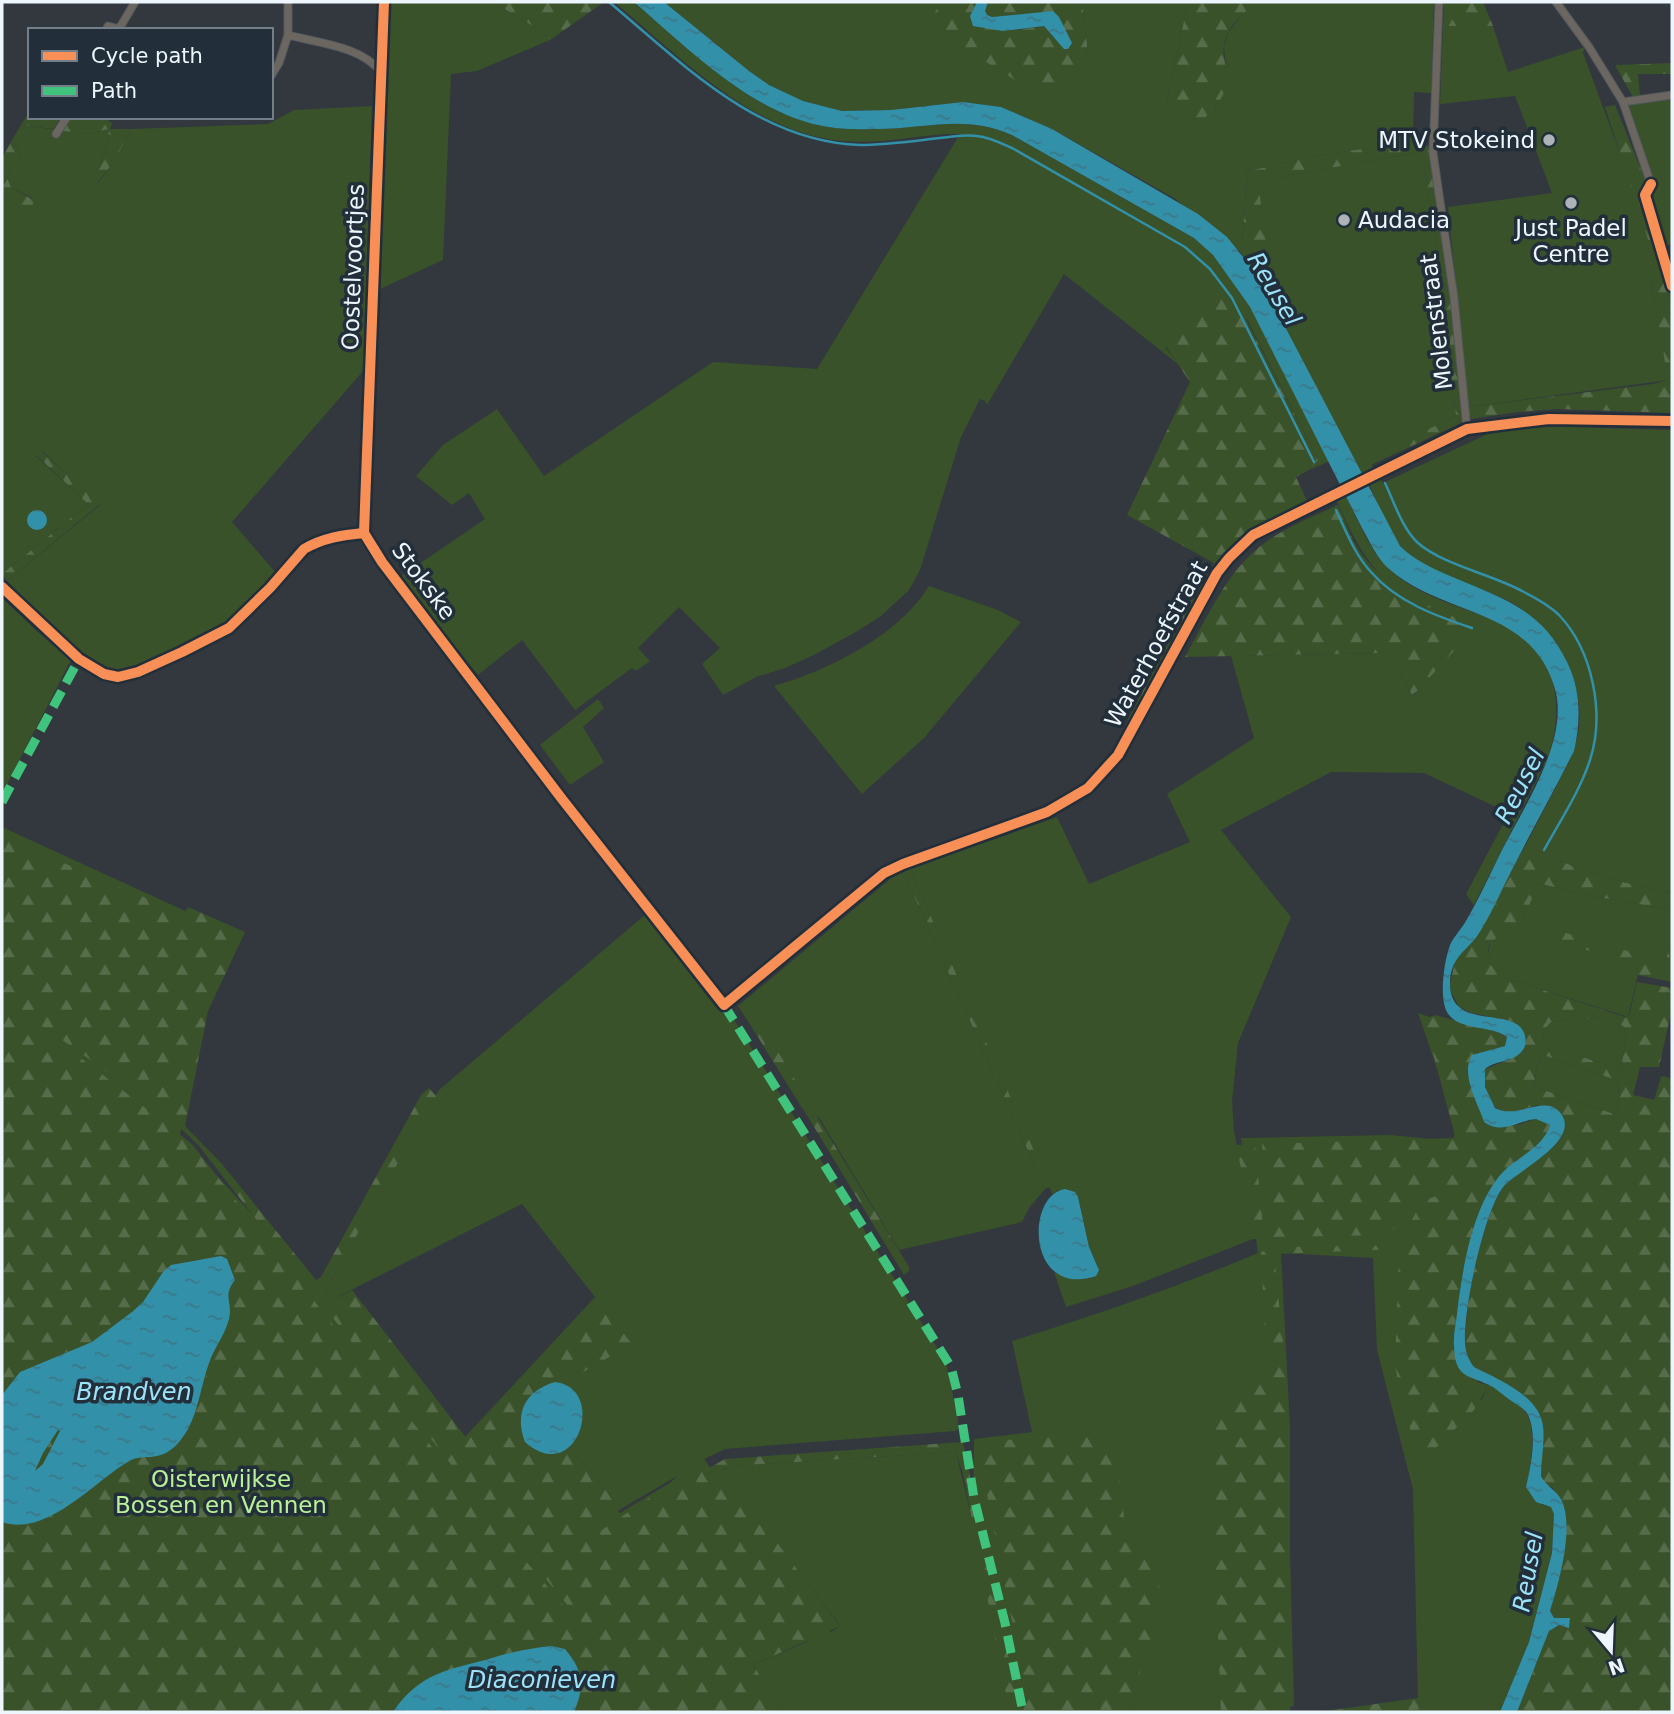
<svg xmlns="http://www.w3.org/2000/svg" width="1674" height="1714" viewBox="0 0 1674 1714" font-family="'DejaVu Sans',sans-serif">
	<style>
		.green { fill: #39522a; fill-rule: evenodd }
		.forest { fill: url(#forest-firs); fill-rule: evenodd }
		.water { fill: url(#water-ripples); fill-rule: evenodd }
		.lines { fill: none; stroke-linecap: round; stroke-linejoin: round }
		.stream { stroke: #3390a9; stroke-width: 2.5 }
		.street-casing { stroke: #51565c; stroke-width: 9 }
		.street { stroke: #6b6760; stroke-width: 7 }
		.quiet { stroke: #40c37c; stroke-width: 9; stroke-dasharray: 18 9; stroke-linecap: butt }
		.cycleway-casing { stroke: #222f3a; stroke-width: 15 }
		.cycleway { stroke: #f78f57; stroke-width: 10 }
		.poi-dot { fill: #acb4ba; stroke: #222f3a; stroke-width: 2.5 }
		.labels { text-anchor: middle; stroke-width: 7; stroke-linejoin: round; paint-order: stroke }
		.poi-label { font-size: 23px; fill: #edf6fd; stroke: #222f3a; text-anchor: end }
		.street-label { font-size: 23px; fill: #edf6fd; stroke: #222f3a }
		.park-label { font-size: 23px; fill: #baf198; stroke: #222f3a }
		.water-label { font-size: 24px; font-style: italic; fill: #9ce3fa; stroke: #222f3a }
	</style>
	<defs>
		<pattern id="forest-firs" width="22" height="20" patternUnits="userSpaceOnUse" patternTransform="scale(1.75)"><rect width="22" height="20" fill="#39522a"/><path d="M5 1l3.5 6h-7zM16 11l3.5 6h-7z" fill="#566c4a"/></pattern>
		<pattern id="water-ripples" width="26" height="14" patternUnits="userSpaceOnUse" patternTransform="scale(1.75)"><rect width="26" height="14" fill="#3390a9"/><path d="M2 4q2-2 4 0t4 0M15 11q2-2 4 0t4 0" fill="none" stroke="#3a7888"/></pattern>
	</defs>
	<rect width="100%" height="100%" fill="#32383e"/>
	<g class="green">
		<polygon points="389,2 493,2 541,31 550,40 477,71 451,74 443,260 380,289"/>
		<path d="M 614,2 L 634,2 C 685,46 746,107 813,124 C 834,129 855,130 876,129 C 927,129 963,114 1012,135 L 1194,238 L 1213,255 L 1250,307 L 1330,461 L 1309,470 L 1318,460 L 1247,319 L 1165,347 L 1179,365 L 1064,274 L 987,405 L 985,401 L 980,399 L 961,437 L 920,570 L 909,590 L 881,616 L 856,632 L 814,655 L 785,668 L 756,677 L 723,695 L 702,664 L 720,648 L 679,607 L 638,648 L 650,661 L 636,671 L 632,668 L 575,710 L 522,640 L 478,675 L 400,577 L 485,519 L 469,493 L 452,505 L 416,476 L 443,445 L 497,409 L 544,476 L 713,362 L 817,369 L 960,134 C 922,133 883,145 843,141 C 752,133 681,57 614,2 Z"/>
		<polygon points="664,2 942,2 927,24 1088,53 1082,2 1188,2 1166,105 1215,108 1227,83 1224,46 1228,33 1243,13 1258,2 1434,2 1431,93 1414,92 1413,142 1321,155 1248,171 1242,238 1268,273 1258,181 1414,153 1424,163 1436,242 1456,416 1368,458 1375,471 1364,476 1349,452 1281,319 1252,268 1240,252 1174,198 1052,129 1001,107 963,102 891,110 842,111 803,101 769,85 749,71"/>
		<polygon points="1443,26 1493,26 1508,72 1585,47 1583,53 1640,207 1640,196 1644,194 1672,289 1672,308 1644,207 1659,270 1651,280 1669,380 1468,407 1448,207 1552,193 1515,96 1440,104"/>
		<polygon points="1672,97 1672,246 1671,244 1664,247 1646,195 1654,181 1628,105"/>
		<path d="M 372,106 L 363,371 L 232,522 L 276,573 L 231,619 L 139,665 C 132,667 125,670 117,669 C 84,666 29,605 7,581 L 100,505 L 42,451 L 36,456 L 88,504 L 2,574 L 2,195 L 28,213 L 32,198 L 11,187 L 7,178 L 11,167 L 21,156 L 12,140 L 21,125 L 87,134 L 109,129 C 107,147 105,159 95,173 L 98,183 L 114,162 L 131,129 L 268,124 L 294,110 Z"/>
		<path d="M 1536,426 L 1672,430 L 1672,893 C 1619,882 1574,871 1526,844 C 1537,824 1547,803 1558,783 C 1563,772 1571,761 1574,749 C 1592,696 1563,635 1517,606 C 1483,585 1438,580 1407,553 C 1388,536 1379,507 1369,484 L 1379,478 L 1383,483 L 1496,430 Z"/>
		<path d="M 1345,495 C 1357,517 1366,542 1382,561 C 1411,597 1467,607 1507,626 C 1558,657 1565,705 1548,758 L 1474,905 L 1466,894 L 1509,813 L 1424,773 L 1331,772 L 1221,830 L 1291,917 L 1238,1043 L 1232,1101 L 1234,1132 L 1251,1212 L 1241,1138 L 1390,1135 L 1462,1142 L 1418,1013 L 1441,1021 L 1486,1182 L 1457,1272 L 1481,1401 L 1487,1388 L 1492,1386 C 1502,1393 1515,1401 1524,1410 C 1538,1425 1531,1468 1526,1487 L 1542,1505 L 1552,1507 L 1554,1514 L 1552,1553 L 1529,1642 L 1500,1712 L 1317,1712 L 1418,1701 L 1413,1489 L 1377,1350 L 1373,1258 L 1281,1253 L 1290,1426 L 1290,1712 L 1132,1712 L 1137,1679 L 1128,1712 L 785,1712 L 753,1665 L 811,1640 L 742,1663 L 775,1712 L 2,1712 L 2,827 L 242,937 L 203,999 L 180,1135 L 324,1293 L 327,1293 L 325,1291 L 439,1090 L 646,914 L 709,998 L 720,1009 L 730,1013 L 946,1362 L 958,1420 L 958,1429 L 955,1431 L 725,1449 L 704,1459 L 831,1632 L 840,1626 L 836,1620 L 734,1488 L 721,1471 L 732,1466 L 956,1452 L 973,1524 L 974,1439 L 1032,1432 L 1012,1341 C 1096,1315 1177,1287 1258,1253 L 1256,1239 L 1253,1239 L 1133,1286 L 1066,1307 L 1054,1272 L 1072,1279 L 1090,1278 L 1098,1266 L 1089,1247 L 1078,1197 L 1058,1190 L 1053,1195 L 910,869 L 1057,817 L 1089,884 L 1190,842 L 1167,794 L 1254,738 L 1231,656 L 1389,653 L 1412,695 L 1414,695 L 1458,619 C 1387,596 1364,565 1336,499 ZM 522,1204 L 595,1297 L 464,1438 L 337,1297 ZM 582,1409 C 583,1425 580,1434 569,1446 L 621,1509 L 677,1476 L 671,1482 L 620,1513 L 509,1423 Z"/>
		<path d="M 929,586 L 998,610 L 1021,622 L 924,738 L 862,794 L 774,686 C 829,670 898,636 929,586 Z"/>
		<polygon points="2,598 40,634 71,660 2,794"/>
		<polygon points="598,699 604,708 583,727 604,762 570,785 540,745"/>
		<polygon points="903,871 1045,1189 1029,1208 1022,1222 899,1250 820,1119 816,1115 808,1117 804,1111 810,1106 809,1103 759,1021 751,1026 738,1006 890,879"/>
		<polygon points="1538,883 1581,894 1672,910 1672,938 1666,959 1662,961 1648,959 1525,921 1524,916"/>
		<path d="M 1521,925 C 1548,934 1619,957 1638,975 L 1628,1017 L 1500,976 C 1477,955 1491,927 1521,925 Z"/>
		<path d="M 1575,1015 L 1589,1019 L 1598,1017 L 1623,1026 L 1626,1035 L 1621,1070 L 1544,1044 C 1540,1036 1545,1028 1551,1022 L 1565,1020 Z"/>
		<polygon points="1540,1054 1619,1081 1617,1115 1535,1087 1534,1084"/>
	</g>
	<g class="forest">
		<polygon points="493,2 604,2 550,40 541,31"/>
		<polygon points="942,2 977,2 970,16 1016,30 1044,26 1054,38 1053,12 992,17 987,15 984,11 988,2 1082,2 1088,53 1056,106 926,24"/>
		<path d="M 1188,2 L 1258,2 C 1243,13 1228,25 1224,45 C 1222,56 1227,67 1227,78 C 1227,98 1208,117 1193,127 L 1166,105 Z"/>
		<polygon points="1444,2 1483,2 1493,26 1443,26"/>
		<polygon points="1672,63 1672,74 1638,74 1640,96 1633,97 1615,65"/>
		<polygon points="1615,105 1646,182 1643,196 1640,196 1640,209 1643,207 1672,308 1672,413 1557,409 1518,412 1471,419 1468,407 1653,384 1668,380 1651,279 1658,270 1605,107"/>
		<polygon points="30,111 30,117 61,117 53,129 21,125"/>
		<path d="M 70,117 L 103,117 L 112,123 L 110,129 L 131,129 L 114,162 L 97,183 L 95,173 C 105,159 107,147 109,129 L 87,134 L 63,131 Z"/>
		<polygon points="12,140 21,156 11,167 7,178 11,187 35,201 28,213 2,195 2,158"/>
		<polygon points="1409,142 1413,142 1414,146 1430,146 1449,284 1463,422 1371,465 1367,458 1456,416 1436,242 1424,163 1414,153 1258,181 1270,275 1242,239 1248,171 1321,155"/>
		<path d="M 1231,290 L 1318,460 L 1309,470 L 1296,477 L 1308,503 C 1275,519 1244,534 1220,562 L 1126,727 L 1129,717 L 1192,599 L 1214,563 L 1127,515 L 1190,382 L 1165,345 Z"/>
		<polygon points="41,451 100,504 7,581 2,574 88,504 36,455"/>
		<path d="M 1338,505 C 1345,520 1350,536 1359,550 C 1387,592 1432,608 1477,626 L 1417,691 L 1412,695 L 1389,653 L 1185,657 C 1207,618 1228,568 1266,542 C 1288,526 1314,516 1338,505 Z"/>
		<path d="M 2,837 L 184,914 L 188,907 L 245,932 L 208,1011 L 185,1126 L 222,1164 L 316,1280 L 321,1277 L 421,1095 L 429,1088 L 436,1096 L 325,1291 L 332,1300 L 352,1290 L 468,1440 L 599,1302 L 632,1344 L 564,1383 L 555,1382 L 537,1390 L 564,1451 L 569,1446 L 621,1509 L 538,1568 L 460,1476 L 404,1404 L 386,1386 L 199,1146 C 176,1122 149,1104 123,1084 C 84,1055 45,1026 2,1003 Z"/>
		<path d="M 1526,844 C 1574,871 1619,882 1672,893 L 1672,910 L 1581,894 L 1538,883 L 1524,919 L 1525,921 L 1662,961 L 1666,959 L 1672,938 L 1672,982 L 1638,975 L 1608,958 L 1521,925 L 1505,929 L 1489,945 L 1488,951 L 1491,965 L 1500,976 L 1625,1017 L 1629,1016 L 1637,982 L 1672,988 L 1672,1008 L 1659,1067 L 1640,1067 L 1633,1095 L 1654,1100 L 1661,1077 L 1663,1076 L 1672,1079 L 1672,1712 L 1517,1712 L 1549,1631 L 1559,1625 L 1569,1627 L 1570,1618 L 1554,1618 L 1550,1611 L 1562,1564 L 1553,1488 L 1545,1484 L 1541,1476 L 1543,1424 L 1514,1389 L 1474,1367 C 1451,1341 1483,1217 1502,1189 C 1516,1168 1547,1159 1562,1136 L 1538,1105 L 1507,1114 C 1488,1107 1481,1088 1485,1069 L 1511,1059 L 1513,1022 L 1472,1013 L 1459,1007 L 1451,992 L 1450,984 L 1455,961 L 1472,941 ZM 1575,1015 L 1589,1019 L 1598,1017 L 1623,1026 L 1626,1035 L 1621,1070 L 1544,1044 C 1540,1036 1545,1028 1551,1022 L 1565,1020 ZM 1540,1054 L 1619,1081 L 1617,1115 L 1535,1087 L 1534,1083 Z"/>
		<polygon points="910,869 1050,1187 1045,1189 903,871"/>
		<path d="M 2,1008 L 29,1023 L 86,1062 L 192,1144 L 361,1361 L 401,1407 L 461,1485 L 654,1712 L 574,1712 L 582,1694 L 499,1655 L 399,1703 L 393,1712 L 2,1712 L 2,1522 C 46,1537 98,1481 133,1460 L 142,1456 L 157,1456 L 188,1430 L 200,1399 L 209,1362 L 227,1325 L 230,1311 L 227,1291 L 234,1282 L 209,1257 L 171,1265 L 163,1272 L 143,1302 L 132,1312 L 92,1342 L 32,1366 L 13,1378 L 2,1395 Z"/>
		<path d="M 1435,1015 L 1495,1031 L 1507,1037 L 1505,1046 L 1473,1055 L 1478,1105 L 1484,1122 L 1517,1125 L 1536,1119 L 1550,1125 C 1546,1143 1524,1155 1510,1166 C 1501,1173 1492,1187 1487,1196 C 1471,1225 1441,1348 1462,1373 C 1469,1381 1482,1383 1492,1386 L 1487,1388 L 1474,1410 L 1420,1464 L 1400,1393 L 1395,1365 L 1399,1249 L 1274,1254 L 1285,1362 L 1294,1706 L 1288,1707 L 1288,1712 L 1221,1712 L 1210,1426 L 1267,1373 L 1261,1252 L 1279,1247 L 1392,1245 C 1420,1227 1409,1187 1458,1197 L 1460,1189 C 1408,1178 1416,1206 1389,1235 L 1271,1237 L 1262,1144 L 1454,1138 L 1454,1132 L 1424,1019 Z"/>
		<polygon points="759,1020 809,1103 810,1106 804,1111 751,1026"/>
		<polygon points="816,1115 909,1267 909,1271 904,1275 808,1117"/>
		<polygon points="1255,1144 1264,1237 1259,1238 1248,1201 1236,1145"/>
		<polygon points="58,1430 60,1430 43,1464 35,1471 43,1453"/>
		<path d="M 1114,1430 L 1125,1526 L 1141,1543 L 1153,1563 L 1159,1584 L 1160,1604 L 1157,1630 L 1138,1678 L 1132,1712 L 1024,1712 C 1021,1696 1022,1683 1021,1667 L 977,1443 Z"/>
		<polygon points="963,1442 1020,1712 987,1712 1007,1709 1008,1704 963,1474 956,1452 732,1466 722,1470 840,1626 753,1665 785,1712 657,1712 540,1572 652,1496 679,1485 725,1459"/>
		<polygon points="1418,1698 1419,1712 1319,1712"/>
	</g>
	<g class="water">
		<path d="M 634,2 L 664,2 L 749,71 L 769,85 L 803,101 L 842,111 L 891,110 L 963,102 L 1001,107 L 1052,129 L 1198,214 L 1227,237 L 1252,268 L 1281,319 L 1400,546 C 1414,560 1432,568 1450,576 C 1501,598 1541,608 1567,662 C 1581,690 1581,721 1574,751 C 1555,789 1534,826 1515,864 C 1503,886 1494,909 1481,930 C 1469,951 1450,955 1450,984 C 1450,1033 1518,1004 1525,1036 C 1526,1041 1526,1047 1522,1051 C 1513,1063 1495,1060 1485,1069 L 1485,1087 L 1495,1108 C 1517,1121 1549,1090 1563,1117 C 1576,1143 1517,1171 1504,1186 C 1484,1210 1463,1311 1465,1342 C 1465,1350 1468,1360 1474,1367 C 1497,1379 1539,1395 1543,1426 C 1545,1442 1541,1460 1541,1476 C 1547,1488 1561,1492 1564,1507 C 1572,1535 1559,1583 1550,1611 L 1554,1618 L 1570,1618 L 1569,1628 L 1559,1625 L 1549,1631 L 1517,1712 L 1500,1712 L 1529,1642 L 1552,1553 L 1554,1514 L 1551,1507 L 1536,1502 L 1526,1487 C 1531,1466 1538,1433 1527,1413 C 1523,1408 1516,1404 1510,1400 C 1504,1396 1499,1391 1493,1387 C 1469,1374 1455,1380 1454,1346 C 1453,1335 1456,1324 1457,1314 C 1462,1271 1472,1206 1502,1173 C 1517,1157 1544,1147 1550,1125 L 1536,1119 C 1517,1121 1502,1135 1484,1122 C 1478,1103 1460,1075 1472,1055 L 1505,1046 L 1507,1037 C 1491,1025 1462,1031 1449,1015 C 1438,1002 1444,963 1449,948 C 1452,938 1461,930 1466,921 C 1479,899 1490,874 1502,850 C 1524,807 1567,743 1556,693 C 1535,606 1443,618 1388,568 C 1377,558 1370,542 1362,528 L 1250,307 L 1213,255 L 1194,238 L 1012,135 C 963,114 927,129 876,129 C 855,130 834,129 813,124 C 746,107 685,46 634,2 Z"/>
		<polygon points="977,2 988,2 985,11 987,15 992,17 1053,11 1059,17 1072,43 1068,49 1064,49 1044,26 1003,31 973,26 970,16"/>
		<circle cx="37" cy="520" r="10"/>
		<path d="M 1065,1189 L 1075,1192 L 1078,1197 L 1089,1247 L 1099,1270 L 1096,1276 C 1027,1299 1025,1195 1065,1189 Z"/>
		<path d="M 221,1256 L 227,1259 L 235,1280 C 222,1296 233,1302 229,1319 C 225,1335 214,1348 209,1363 C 201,1385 199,1408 188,1429 C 181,1441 172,1453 157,1456 C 148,1458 140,1456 131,1460 C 95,1480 47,1538 2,1522 L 2,1395 L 20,1372 L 92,1342 L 132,1312 L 143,1302 L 163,1272 L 171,1265 ZM 58,1430 L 60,1431 L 43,1464 L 35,1471 L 43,1453 Z"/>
		<path d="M 555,1382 C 608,1388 577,1488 525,1442 C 514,1413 525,1391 555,1382 Z"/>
		<path d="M 552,1646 L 565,1649 C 584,1672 585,1686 574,1712 L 393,1712 C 420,1672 449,1670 492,1658 C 512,1652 531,1648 552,1646 Z"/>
	</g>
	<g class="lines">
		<g class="stream">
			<path d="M 609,2 C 682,63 758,142 860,145 C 886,145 913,141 940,138 C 952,137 965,134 977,136 C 989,137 1001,143 1012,148 L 1185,247 L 1210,269 L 1232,298 L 1314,462"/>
			<path d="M 1385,483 C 1394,502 1402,528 1418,543 C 1443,565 1494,575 1524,592 C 1536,598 1550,606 1559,615 C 1593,651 1605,714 1590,760 C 1580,791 1560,821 1544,850"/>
			<path d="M 1336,510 C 1346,531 1355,555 1371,572 C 1397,602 1436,616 1472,628"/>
		</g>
		<defs>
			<g id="street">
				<path d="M 288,2 L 288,35 C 318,43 361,46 381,72"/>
				<polyline points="1439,2 1433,153 1454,298 1467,429"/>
				<polyline points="1556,2 1589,47 1623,102 1651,184"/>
				<polyline points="106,30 108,26 119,29 135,2"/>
				<polyline points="271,76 279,63 288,35"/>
				<polyline points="1623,102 1672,95"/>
				<polyline points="56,134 67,117"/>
				<polyline points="364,533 384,2"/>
				<path d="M 2,587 L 79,659 L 104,674 L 118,677 L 138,672 L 182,652 L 229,628 L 270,588 L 304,549 C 323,538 342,535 364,533 L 382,562 L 562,799 L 724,1005 L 884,873 L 903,864 L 1047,812 L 1088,788 L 1118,755 L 1217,573 L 1229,558 L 1253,535 L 1467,429 L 1549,419 L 1672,421"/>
			</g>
		</defs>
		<use href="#street" class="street-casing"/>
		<use href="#street" class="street"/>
		<g class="quiet">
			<polyline points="2,802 79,659"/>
			<polyline points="724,1005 951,1367 958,1395 974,1498 1005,1623 1023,1712"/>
		</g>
		<defs>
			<g id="cycleway">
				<polyline points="1651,184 1645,195 1672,286"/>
				<polyline points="364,533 384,2"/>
				<path d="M 2,587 L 79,659 L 104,674 L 118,677 L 138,672 L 182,652 L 229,628 L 270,588 L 304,549 C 323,538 342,535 364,533 L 382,562 L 562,799 L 724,1005 L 884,873 L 903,864 L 1047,812 L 1088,788 L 1118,755 L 1217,573 L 1229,558 L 1253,535 L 1467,429 L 1549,419 L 1672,421"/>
			</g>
		</defs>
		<use href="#cycleway" class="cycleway-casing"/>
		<use href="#cycleway" class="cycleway"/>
	</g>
	<g class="poi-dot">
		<circle cx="1549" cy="140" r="7"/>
		<circle cx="1571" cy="203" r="7"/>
		<circle cx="1344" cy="220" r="7"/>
	</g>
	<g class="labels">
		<g class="poi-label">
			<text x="1535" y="148">MTV Stokeind</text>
			<text x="1358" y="228" text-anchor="start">Audacia</text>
			<text x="1571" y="236" text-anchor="middle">Just Padel<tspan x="1571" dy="26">Centre</tspan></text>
		</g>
		<g class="street-label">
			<text transform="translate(353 267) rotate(-88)" y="8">Oostelvoortjes</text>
			<text transform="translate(1436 322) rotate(-97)" y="8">Molenstraat</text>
			<text transform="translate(424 581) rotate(53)" y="8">Stokske</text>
			<text transform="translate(1156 644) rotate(-61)" y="8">Waterhoefstraat</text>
		</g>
		<g class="park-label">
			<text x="221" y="1487">Oisterwijkse<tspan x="221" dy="26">Bossen en Vennen</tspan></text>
		</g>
		<g class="water-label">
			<text transform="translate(1274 289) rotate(59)" y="8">Reusel</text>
			<text transform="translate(1520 786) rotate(-63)" y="8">Reusel</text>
			<text x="134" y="1400">Brandven</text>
			<text transform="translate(1528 1572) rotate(-80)" y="8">Reusel</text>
			<text x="542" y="1688">Diaconieven</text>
		</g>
	</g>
	<rect width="1674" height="1714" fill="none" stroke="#edf6fd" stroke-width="7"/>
	<rect x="28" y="28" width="245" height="91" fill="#222f3a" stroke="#737f88" stroke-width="2"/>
	<rect x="42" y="51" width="35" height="10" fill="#f78f57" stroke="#737f88" stroke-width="2"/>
	<text x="91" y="63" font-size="21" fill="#edf6fd">Cycle path</text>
	<rect x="42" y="86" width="35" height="10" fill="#40c37c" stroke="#737f88" stroke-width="2"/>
	<text x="91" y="98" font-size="21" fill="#edf6fd">Path</text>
	<g transform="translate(1611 1651) rotate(161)" stroke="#222f3a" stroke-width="5" paint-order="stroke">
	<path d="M0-5L12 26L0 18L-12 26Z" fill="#edf6fd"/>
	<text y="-10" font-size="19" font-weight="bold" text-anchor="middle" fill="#edf6fd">N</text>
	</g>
</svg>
